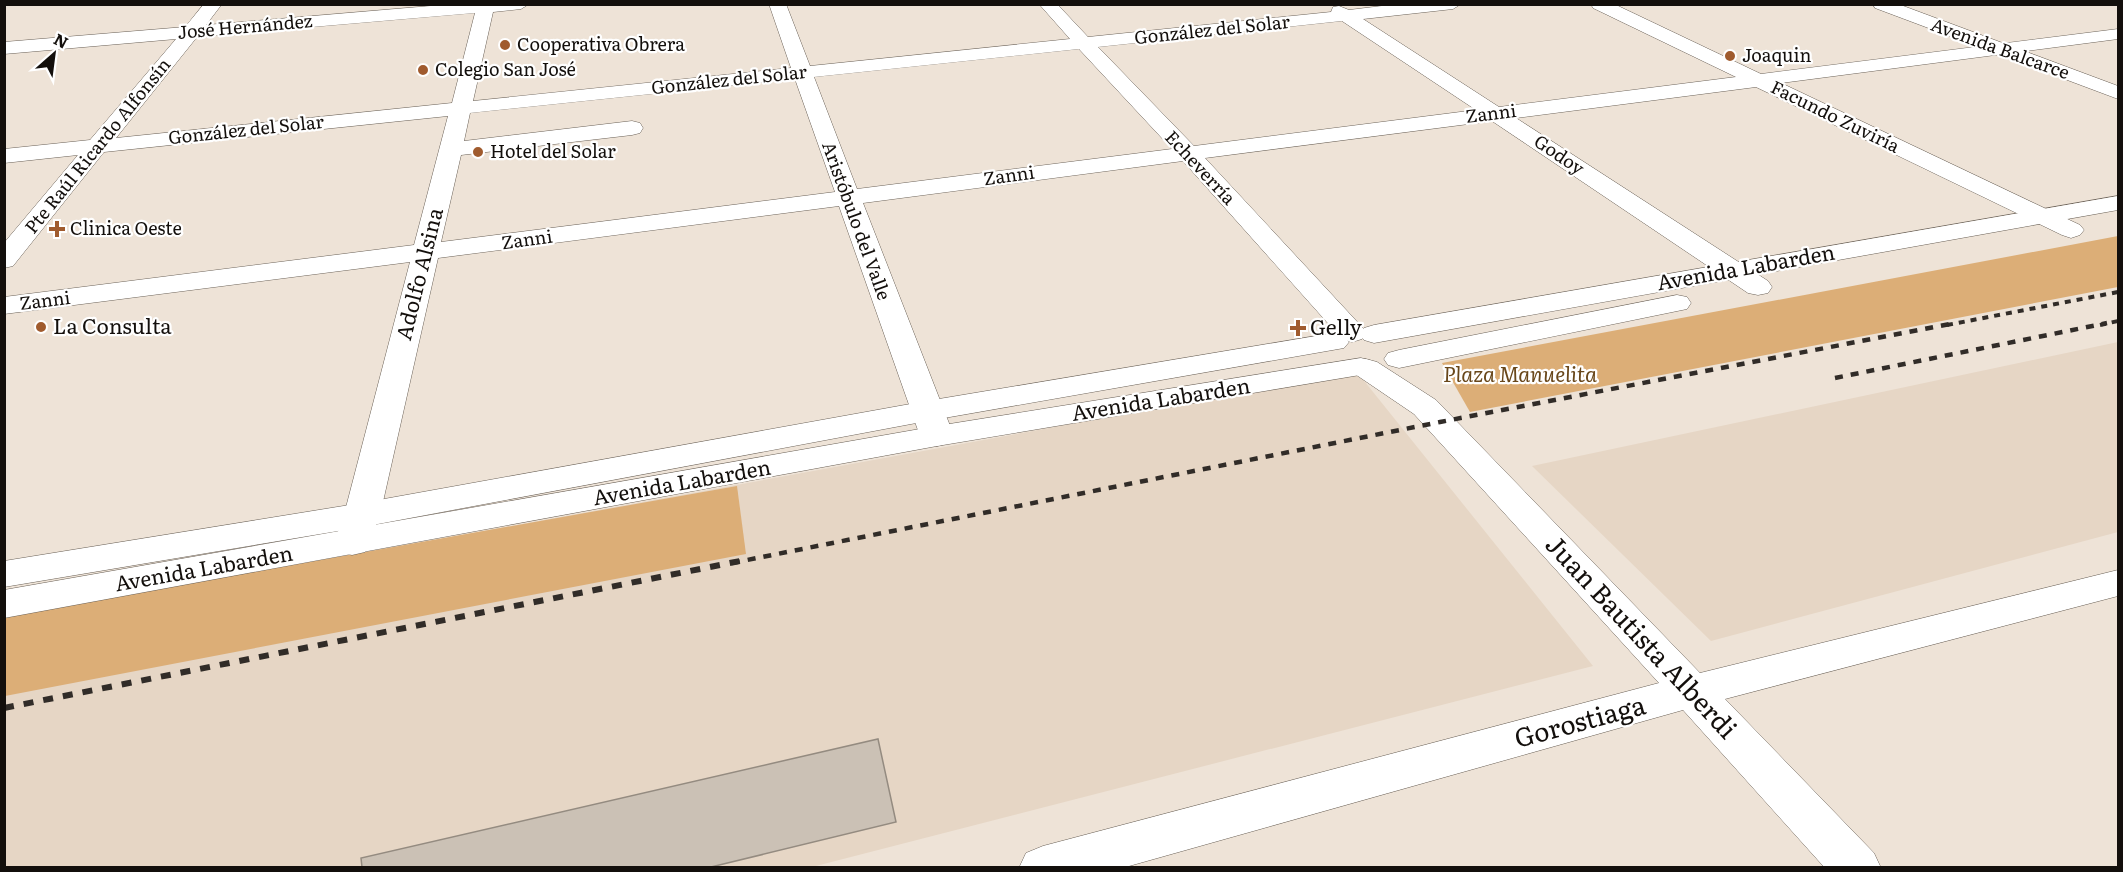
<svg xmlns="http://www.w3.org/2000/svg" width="2123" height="872" viewBox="0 0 2123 872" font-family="Literata,serif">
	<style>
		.built { fill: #e6d6c5 }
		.green { fill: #dcae77 }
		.building { fill: #cbc1b5; stroke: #948b80; stroke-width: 1.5 }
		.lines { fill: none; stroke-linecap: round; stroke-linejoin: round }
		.minor-casing { stroke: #6a6157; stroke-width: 1 }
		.major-casing { stroke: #6a6157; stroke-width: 1 }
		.minor { fill: #fff; fill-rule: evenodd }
		.major { fill: #fff; fill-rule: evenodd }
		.rail-far2 { stroke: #312c28; stroke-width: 4; stroke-dasharray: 6 6; stroke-linecap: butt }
		.rail-far1 { stroke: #312c28; stroke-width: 4.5; stroke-dasharray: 8 8; stroke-linecap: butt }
		.rail { stroke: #312c28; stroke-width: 6; stroke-dasharray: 10 10; stroke-linecap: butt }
		.poi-dot { fill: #a05b2e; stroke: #fff; stroke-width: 2 }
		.labels { text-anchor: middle; stroke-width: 4.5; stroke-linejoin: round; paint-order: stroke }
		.far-street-label { font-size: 18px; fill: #130f0c; stroke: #fff }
		.far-poi-label { font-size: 18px; fill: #130f0c; stroke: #fff; text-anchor: start }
		.street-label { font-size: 21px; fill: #130f0c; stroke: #fff }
		.poi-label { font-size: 21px; fill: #130f0c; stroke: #fff; text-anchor: start }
		.park-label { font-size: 21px; font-style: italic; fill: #69471a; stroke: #fff }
		.near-street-label { font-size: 26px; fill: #130f0c; stroke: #fff }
	</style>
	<rect width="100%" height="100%" fill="#eee3d7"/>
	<g class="built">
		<polygon points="2118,342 2118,532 1711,641 1532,466"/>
		<polygon points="1357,372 1593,666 812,867 5,868 5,618"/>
	</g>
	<g class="green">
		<polygon points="2118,236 2118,287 1470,412 1442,363"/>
		<polygon points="737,486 746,554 5,696 5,616"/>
	</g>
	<polygon class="building" points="878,739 896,822 711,867 362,867 361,858"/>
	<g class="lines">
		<defs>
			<g id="minor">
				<path d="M 204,4 L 222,4 L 206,25 L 454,4 L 529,4 L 521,9 L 493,12 L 473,101 L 791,68 L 769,4 L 786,4 L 810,66 L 1070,39 L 1039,4 L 1057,4 L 1088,37 L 1331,12 L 1333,7 L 1339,6 L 1349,10 L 1398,4 L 1461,4 L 1453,9 L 1363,19 L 1499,107 L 1736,77 L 1593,8 L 1591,4 L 1614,4 L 1761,74 L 2118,29 L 2118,39 L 1781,83 L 2080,225 L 2084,230 L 2080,235 L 2071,238 L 2062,235 L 1756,87 L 1516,118 L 1768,281 L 1772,287 L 1768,293 L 1758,295 L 1748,293 L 1492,121 L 1205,158 L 1362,327 L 1367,333 L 1362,339 L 1352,342 L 1342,339 L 1183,161 L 863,203 L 954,436 L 949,443 L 937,446 L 925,443 L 920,436 L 839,206 L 438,258 L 380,515 L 365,552 L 352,555 L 339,552 L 334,543 L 344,515 L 410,262 L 4,314 L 4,297 L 414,245 L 448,116 L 104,152 L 13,266 L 4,268 L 4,243 L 78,155 L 4,163 L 4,149 L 90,140 L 176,39 L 4,54 L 4,42 L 185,27 ZM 475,13 L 452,103 L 116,138 L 197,37 ZM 1342,21 L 1476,110 L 1194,146 L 1098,47 ZM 1079,49 L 1172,149 L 857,189 L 814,77 ZM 795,79 L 835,192 L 441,242 L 461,155 L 632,135 L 640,133 L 643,128 L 640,123 L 632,121 L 464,141 L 470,113 Z"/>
				<polygon points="1366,359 1377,362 1436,400 1700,673 2118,570 2118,596 1725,699 1874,853 1881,868 1825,868 1683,710 1122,868 1019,868 1026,853 1043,846 1659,683 1414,414 1355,374 1351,368 1355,362"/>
			</g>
			<g id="major">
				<polygon points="1873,4 1898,4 2118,86 2118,99 1875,8"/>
				<polygon points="2118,196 2118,210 1374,343 1364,340 1359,334 1364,328 1374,325"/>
				<polygon points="1677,295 1687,297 1691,303 1687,309 1399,368 1388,365 1384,359 1388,353 1399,350"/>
				<polygon points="1334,333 1344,336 1349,342 1344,348 927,421 362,527 4,587 4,561 362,503 927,401"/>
				<polygon points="1361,358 1372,361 1376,367 1372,373 937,446 4,618 4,590 937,426"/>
			</g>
		</defs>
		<use href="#minor" class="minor-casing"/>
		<use href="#major" class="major-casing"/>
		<use href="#minor" class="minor"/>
		<use href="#major" class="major"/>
		<g class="rail-far2">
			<polyline points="1947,325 2118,292"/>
			<polyline points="2100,325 2118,321"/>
		</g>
		<g class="rail-far1">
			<polyline points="1835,378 2107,323"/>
			<polyline points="732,563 1440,422 1955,323"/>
		</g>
		<polyline class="rail" points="4,708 740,561"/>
	</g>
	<g class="poi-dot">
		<circle cx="505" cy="45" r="6"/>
		<circle cx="1730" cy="56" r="6"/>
		<circle cx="423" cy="70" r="6"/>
		<circle cx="478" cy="152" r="6"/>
		<path d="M54 220h6v6h6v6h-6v6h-6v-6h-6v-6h6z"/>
		<circle cx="41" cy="327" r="6"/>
		<path d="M1295 319h6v6h6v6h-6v6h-6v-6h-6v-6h6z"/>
	</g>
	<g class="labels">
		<g class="far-street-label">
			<text transform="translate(245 27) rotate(-5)" y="6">José Hernández</text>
			<text transform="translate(1212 30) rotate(-6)" y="6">González del Solar</text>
			<text transform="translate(2000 49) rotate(20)" y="6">Avenida Balcarce</text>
			<text transform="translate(729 80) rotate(-6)" y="6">González del Solar</text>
			<text transform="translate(1491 114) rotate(-7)" y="6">Zanni</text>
			<text transform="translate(1835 117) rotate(26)" y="6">Facundo Zuviría</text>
			<text transform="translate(246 130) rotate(-6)" y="6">González del Solar</text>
			<text transform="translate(98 146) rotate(-51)" y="6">Pte Raúl Ricardo Alfonsín</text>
			<text transform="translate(1559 155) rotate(34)" y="6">Godoy</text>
			<text transform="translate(1200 168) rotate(47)" y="6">Echeverría</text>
			<text transform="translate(1009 176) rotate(-8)" y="6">Zanni</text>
			<text transform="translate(856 221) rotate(70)" y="6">Aristóbulo del Valle</text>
			<text transform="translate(527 240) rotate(-8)" y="6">Zanni</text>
			<text transform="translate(45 301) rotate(-7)" y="6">Zanni</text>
		</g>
		<g class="far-poi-label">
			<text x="517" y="51">Cooperativa Obrera</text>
			<text x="1742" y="62">Joaquin</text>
			<text x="435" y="76">Colegio San José</text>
			<text x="490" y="158">Hotel del Solar</text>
			<text x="70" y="235">Clinica Oeste</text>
		</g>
		<g class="street-label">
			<text transform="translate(1746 268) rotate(-10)" y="7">Avenida Labarden</text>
			<text transform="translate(420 274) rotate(-76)" y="7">Adolfo Alsina</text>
			<text transform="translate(1161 400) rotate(-9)" y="7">Avenida Labarden</text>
			<text transform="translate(682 483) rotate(-10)" y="7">Avenida Labarden</text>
			<text transform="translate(204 569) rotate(-10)" y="7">Avenida Labarden</text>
		</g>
		<g class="poi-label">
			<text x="53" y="334">La Consulta</text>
			<text x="1310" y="335">Gelly</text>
		</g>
		<g class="park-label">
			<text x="1520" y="382">Plaza Manuelita</text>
		</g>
		<g class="near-street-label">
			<text transform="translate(1641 637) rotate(47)" y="9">Juan Bautista Alberdi</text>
			<text transform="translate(1580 722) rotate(-15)" y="9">Gorostiaga</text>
		</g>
	</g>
	<rect width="2123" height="872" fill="none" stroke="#130f0c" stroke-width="12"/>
	<g transform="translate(54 54) rotate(28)" stroke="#ffffff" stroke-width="4.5" paint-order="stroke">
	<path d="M0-4.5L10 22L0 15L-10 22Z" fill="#130f0c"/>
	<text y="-9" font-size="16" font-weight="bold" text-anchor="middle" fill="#130f0c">N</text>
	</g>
</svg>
